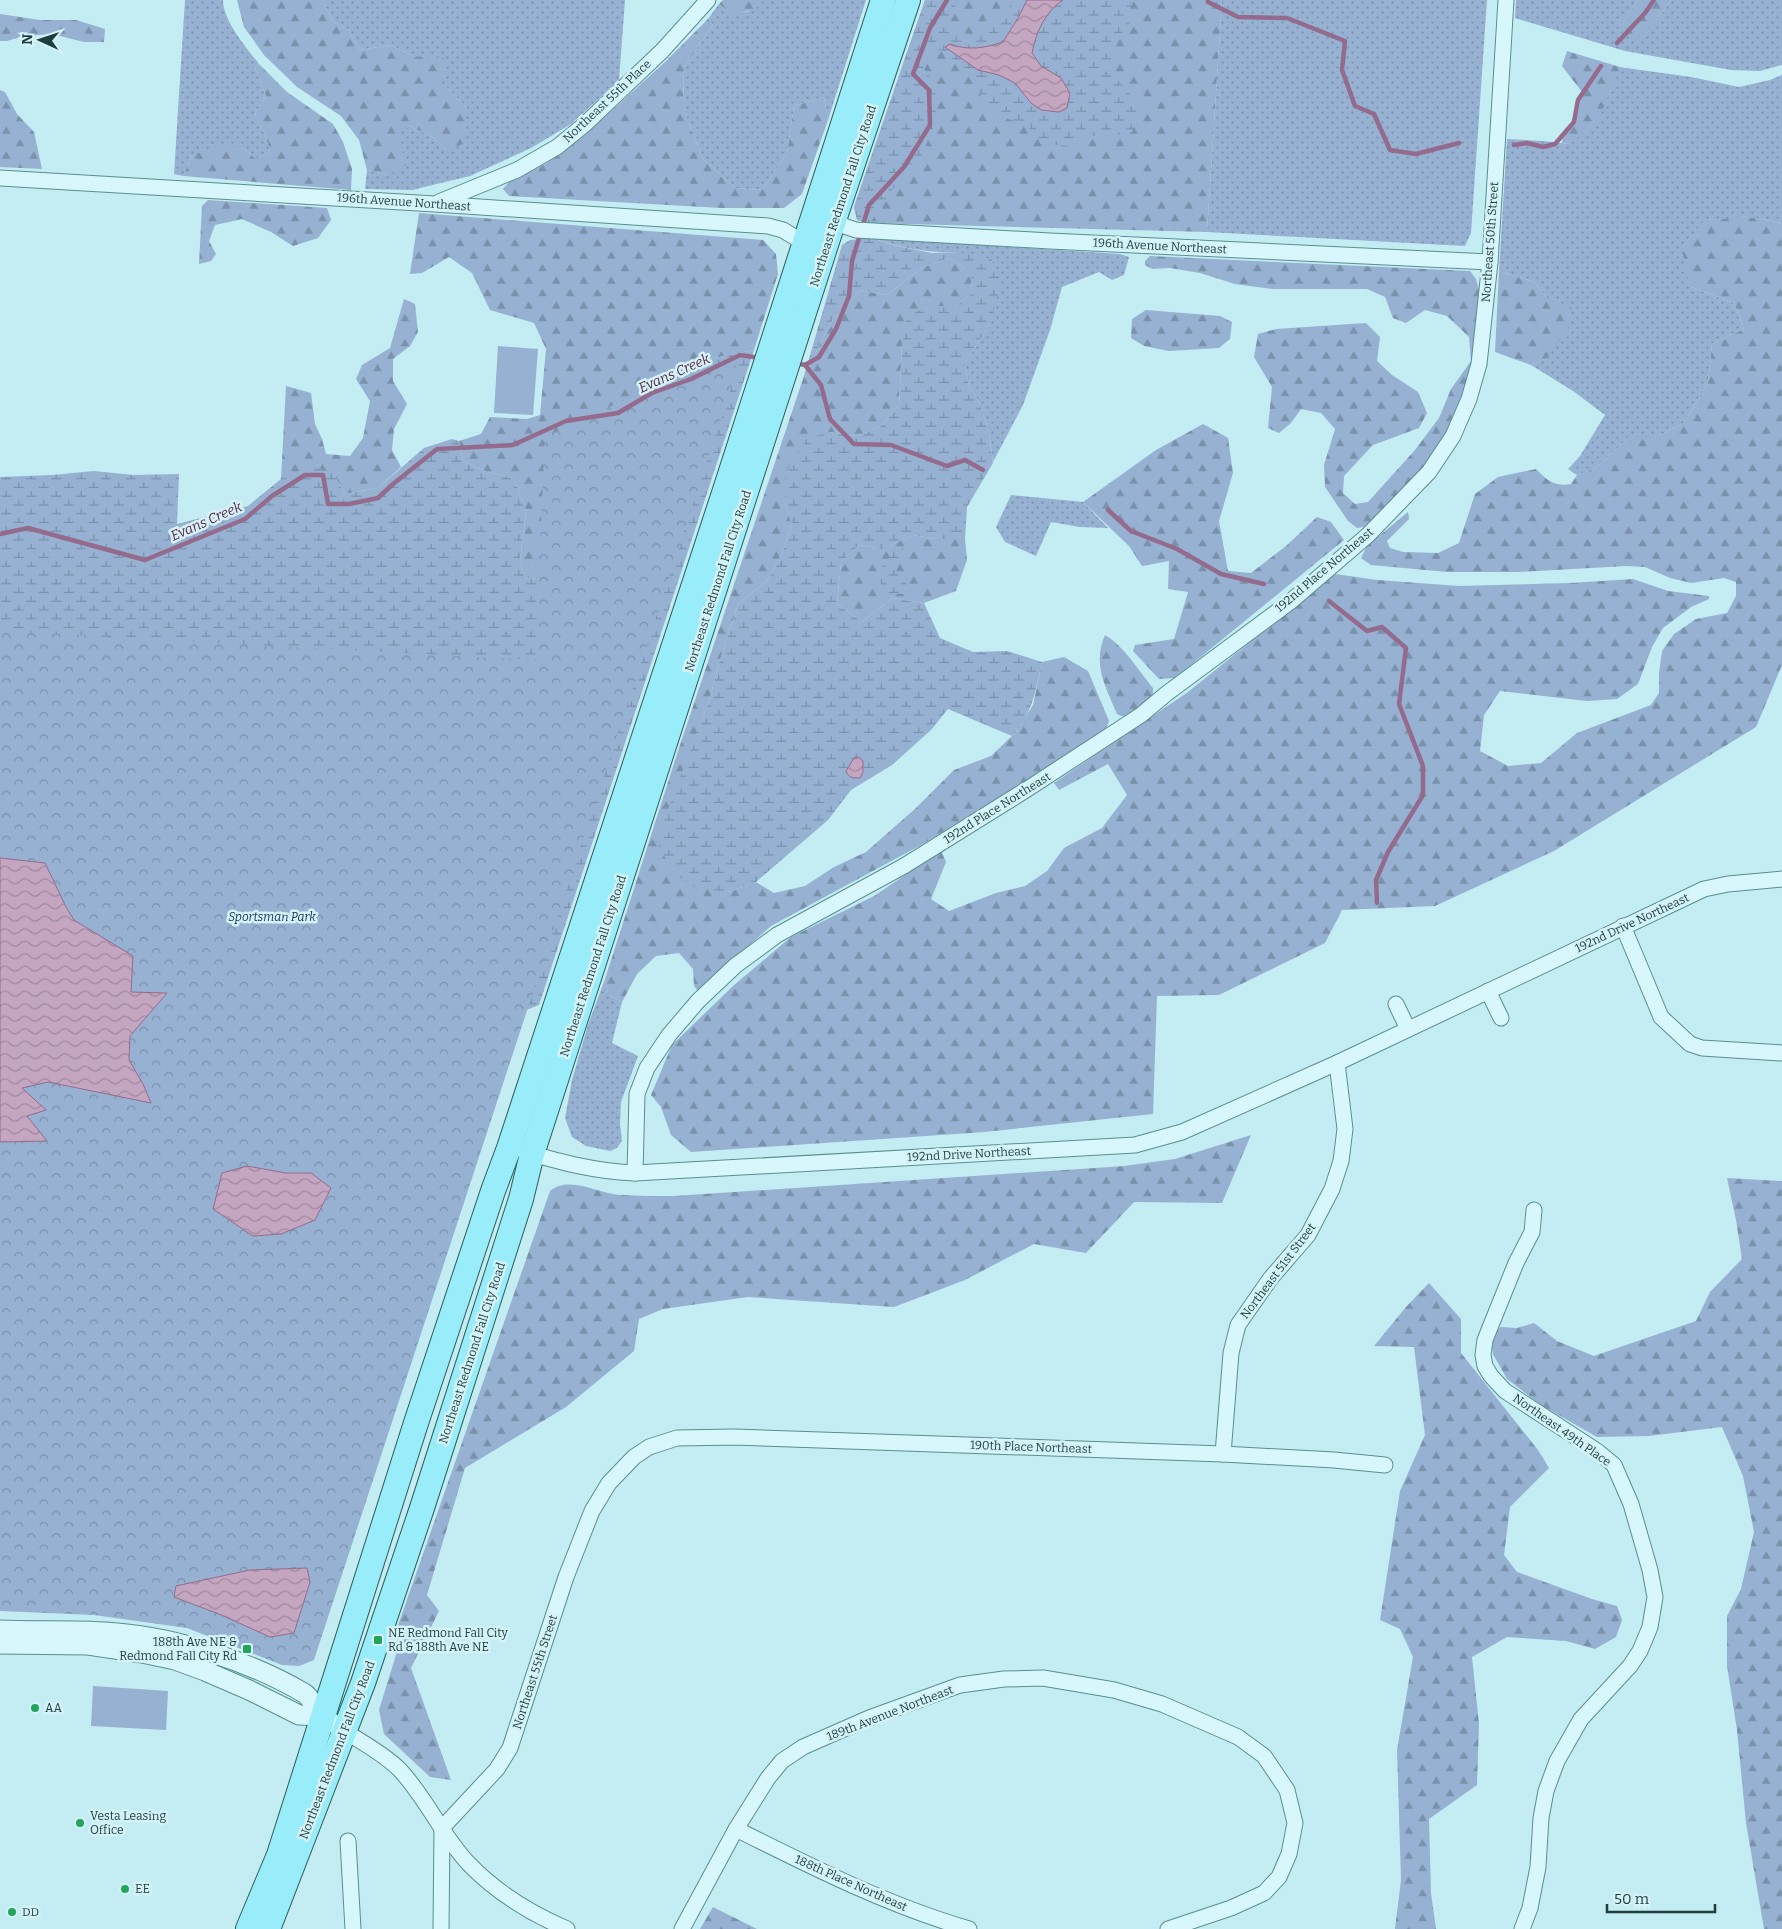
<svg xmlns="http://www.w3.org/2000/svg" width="1782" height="1929" viewBox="0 0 1782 1929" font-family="Bitter,serif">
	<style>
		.grass { fill: url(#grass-dots) }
		.forest { fill: url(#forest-firs) }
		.wetland { fill: url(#wetland-marsh) }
		.park { fill: url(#park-crowns) }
		.garden { fill: #96b1d2 }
		.water { fill: url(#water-waves); stroke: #956b8d }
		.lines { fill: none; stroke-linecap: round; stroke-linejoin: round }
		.stream { stroke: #956b8d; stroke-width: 4.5 }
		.minor-casing { stroke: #588f8e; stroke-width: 17 }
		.tertiary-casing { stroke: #588f8e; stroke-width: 21 }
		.primary-casing { stroke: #2c5d58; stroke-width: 26 }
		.minor { stroke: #d8f7fc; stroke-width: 15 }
		.tertiary { stroke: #d8f7fc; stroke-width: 19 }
		.primary { stroke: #99ecf9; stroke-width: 24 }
		.poi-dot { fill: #22a55b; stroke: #d4f3f9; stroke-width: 2 }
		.labels { text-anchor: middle; stroke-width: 5; stroke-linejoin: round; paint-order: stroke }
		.street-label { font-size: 12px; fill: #1d3e3c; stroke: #d4f3f9 }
		.park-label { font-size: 12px; font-style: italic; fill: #22345c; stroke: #d4f3f9 }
		.poi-label { font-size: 12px; fill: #1d3e3c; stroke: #d4f3f9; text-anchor: start }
		.water-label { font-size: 14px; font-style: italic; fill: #5f2b4b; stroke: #d4f3f9 }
	</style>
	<defs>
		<pattern id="grass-dots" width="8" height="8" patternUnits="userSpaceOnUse" patternTransform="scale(1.25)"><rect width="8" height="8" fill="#96b1d2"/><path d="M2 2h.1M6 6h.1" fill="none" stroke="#7a91ac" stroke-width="1.8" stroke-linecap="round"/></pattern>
		<pattern id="forest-firs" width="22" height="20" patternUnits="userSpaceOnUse" patternTransform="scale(1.25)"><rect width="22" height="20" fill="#96b1d2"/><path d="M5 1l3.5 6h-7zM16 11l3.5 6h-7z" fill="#7a91ac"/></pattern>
		<pattern id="wetland-marsh" width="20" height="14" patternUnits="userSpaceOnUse" patternTransform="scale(1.25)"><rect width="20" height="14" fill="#96b1d2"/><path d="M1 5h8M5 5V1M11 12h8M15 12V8" fill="none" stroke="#7a91ac"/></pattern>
		<pattern id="park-crowns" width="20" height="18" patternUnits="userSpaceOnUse" patternTransform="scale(1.25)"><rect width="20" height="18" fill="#96b1d2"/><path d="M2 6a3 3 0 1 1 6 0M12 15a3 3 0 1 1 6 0" fill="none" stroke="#7a91ac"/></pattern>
		<pattern id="water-waves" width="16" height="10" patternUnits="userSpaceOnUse" patternTransform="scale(1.25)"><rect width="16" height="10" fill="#c5a6c1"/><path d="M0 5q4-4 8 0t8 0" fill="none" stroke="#9f899e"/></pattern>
	</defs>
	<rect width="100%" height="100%" fill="#c4ecf3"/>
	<g class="grass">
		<path d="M 185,0 L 223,0 C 223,21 246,47 259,64 L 255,68 L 266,96 L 255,114 L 266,137 L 270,152 L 256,159 L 241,147 L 192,156 L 183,176 L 174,174 Z"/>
		<polygon points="322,0 625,0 619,80 571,124 531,148 470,176 412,190 365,189 367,170 388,175 398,133 410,126 434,138 446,150 467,108 444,85 444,59 413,56 390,45 360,50 349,31 333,21"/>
		<path d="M 763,0 L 866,0 L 828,120 L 824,97 L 794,106 L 787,153 L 762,190 L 735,188 L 703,159 L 683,109 L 684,67 L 713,25 L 708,19 L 719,4 C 738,14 748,18 763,0 Z"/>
		<polygon points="1222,0 1487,0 1471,233 1465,246 1207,232"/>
		<polygon points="1516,0 1638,0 1621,25 1657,19 1671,0 1782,0 1782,65 1760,71 1731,70 1625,51 1515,18"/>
		<polygon points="1619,67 1691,77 1739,87 1770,80 1782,75 1782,223 1743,216 1689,286 1734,303 1744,329 1712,344 1708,383 1684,423 1657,437 1629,437 1596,468 1577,475 1568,469 1580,456 1605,415 1573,391 1531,365 1547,358 1549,301 1535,282 1499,271 1507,139 1542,141 1570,144"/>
		<path d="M 872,238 L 1120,254 L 1129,257 L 1124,275 L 1112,280 L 1099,272 L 1062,287 L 1050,330 L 1023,405 L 993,462 L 989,432 L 980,404 L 969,385 L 965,363 L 990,324 L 958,252 C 925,253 902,248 872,238 Z"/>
		<polygon points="1011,495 1083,502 1108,528 1080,527 1051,522 1036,556 1005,542 996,527"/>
		<polygon points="605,979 608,994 622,1002 612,1043 638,1056 621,1102 620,1124 622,1141 617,1148 610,1151 586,1146 572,1137 565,1118 572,1080 588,1025"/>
	</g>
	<g class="forest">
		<polygon points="237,0 322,0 333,21 349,31 360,50 390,45 413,56 444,58 444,85 467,108 463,144 446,150 434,138 410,126 398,134 406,165 388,175 367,170 359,140 341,116 297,87 264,55 244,27"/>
		<polygon points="723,0 763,0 755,10 733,14 719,4"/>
		<polygon points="925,0 1222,0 1207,232 870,223 857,220 854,207"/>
		<polygon points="1638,0 1671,0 1657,19 1636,40 1623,33 1621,25"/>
		<polygon points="0,14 40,20 76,20 105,29 104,42 84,42 52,34 24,36 7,41 0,41"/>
		<polygon points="708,19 713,25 684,67 683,109 703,159 735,188 762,190 787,153 794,106 824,97 828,120 802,194 784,208 721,208 509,196 503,189 509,182 545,164 585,135 664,63"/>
		<polygon points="1567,51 1620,67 1598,121 1570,144 1562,143 1563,137 1576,123 1582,92 1562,66"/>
		<polygon points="259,64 287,92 333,124 343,142 352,169 351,190 183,176 192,156 217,145 241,147 256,159 270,152 266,137 255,114 266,96 255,68"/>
		<polygon points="0,90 5,92 17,114 34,132 42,169 0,167"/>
		<polygon points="208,200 327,208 331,220 318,238 293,246 271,232 242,219 215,225 209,241 216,254 211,261 199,264 202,206"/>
		<polygon points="419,213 763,240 776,254 778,274 754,350 704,360 664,381 537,562 533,579 525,578 520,561 526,511 514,478 487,472 463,461 459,441 481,434 490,417 527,419 540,415 546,349 534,323 490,310 472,273 449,257 422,273 410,274"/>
		<path d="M 1743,216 L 1782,223 L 1782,665 L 1756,727 L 1554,851 L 1435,906 L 1342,910 L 1325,943 L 1219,995 L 1157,996 L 1153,1114 L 984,1132 L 691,1152 L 671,1135 L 661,1107 L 651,1095 L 672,1045 L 733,986 L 791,937 L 874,896 L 941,851 L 946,862 L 931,899 L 949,911 L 996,893 L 1025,886 L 1047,871 L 1064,848 L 1102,828 L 1127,795 L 1108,764 L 1059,790 L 1054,783 L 1188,692 L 1335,574 L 1377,580 L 1459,586 L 1570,583 L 1633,579 L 1668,591 L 1709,596 L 1709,599 L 1691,607 L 1663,628 L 1652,647 L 1638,684 L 1617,699 L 1587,701 L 1500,691 L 1484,715 L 1480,751 L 1508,766 L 1541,763 L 1577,733 L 1651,705 L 1659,693 L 1659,673 L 1662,651 L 1674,634 L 1696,619 L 1727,613 L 1736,596 L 1736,582 L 1724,578 L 1691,583 L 1670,578 L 1645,567 L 1626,566 L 1518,572 L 1447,572 L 1371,565 L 1361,558 L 1367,546 L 1408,512 L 1409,519 L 1387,541 L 1390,548 L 1403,552 L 1438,553 L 1459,543 L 1475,494 L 1498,477 L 1536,469 C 1546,480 1555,487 1571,484 L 1577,475 L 1596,468 L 1629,437 L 1657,437 L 1684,423 L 1708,383 L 1712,344 L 1744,329 L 1734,303 L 1689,286 L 1682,248 L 1703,222 Z"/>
		<polygon points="1150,256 1470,271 1476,279 1480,293 1473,366 1462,404 1440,446 1418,479 1369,526 1357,528 1348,521 1325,487 1324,465 1335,429 1321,413 1301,409 1291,423 1279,433 1268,428 1272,387 1254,357 1258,334 1276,329 1366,323 1380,337 1377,361 1392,375 1418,392 1427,413 1419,428 1373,445 1344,476 1343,493 1355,504 1368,502 1415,450 1439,418 1451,389 1471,361 1469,337 1447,316 1425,310 1406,323 1393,318 1385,297 1367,289 1272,289 1235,284 1200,273 1170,268 1152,269 1145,265 1145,261"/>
		<polygon points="949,258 971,272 972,293 956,306 927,306 902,345 899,405 881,426 858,436 829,432 785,503 792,525 782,554 767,581 738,604 719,663 709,701 657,841 728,892 756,882 774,893 805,886 834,867 866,852 916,808 954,770 991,756 1017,731 1033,705 1042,662 1064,657 1088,671 1109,721 1105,732 921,845 771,926 698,991 694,986 693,969 679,953 656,956 637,974 622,1002 608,994 605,979 678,751 804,376 831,322 860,290 887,295 921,268"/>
		<polygon points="1499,271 1535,282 1549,301 1571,307 1568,328 1547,358 1531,365 1495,352"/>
		<polygon points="404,299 415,304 418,332 410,346 393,359 393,381 407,404 394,429 392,450 401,467 378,488 345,494 334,475 281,479 286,386 311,393 315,424 322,439 326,454 350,456 363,438 370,401 356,379 362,365 390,348"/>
		<polygon points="1146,310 1220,316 1232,322 1230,339 1219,348 1169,351 1144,346 1131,338 1132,319"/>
		<polygon points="1203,424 1228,438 1233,473 1219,521 1228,571 1251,573 1286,546 1317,517 1331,522 1344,540 1175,678 1159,679 1133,651 1135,645 1174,639 1188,592 1168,589 1169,561 1142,566 1129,546 1083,502 1156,450"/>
		<polygon points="913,535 937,539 965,539 967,560 956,591 924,603 892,598 862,622 837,604 841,562 859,545 883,549"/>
		<path d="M 1105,635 C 1124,646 1139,671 1153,688 C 1155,702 1135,710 1125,717 L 1117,714 C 1106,687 1092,665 1105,635 Z"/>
		<path d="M 1251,1135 L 1222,1203 L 1134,1202 L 1086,1253 L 1034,1244 L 965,1280 L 894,1307 L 748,1297 L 663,1309 L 639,1319 L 634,1351 L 566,1407 L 465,1468 L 427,1595 L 439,1611 L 411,1668 L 451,1780 L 430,1777 L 384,1734 L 379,1710 L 399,1645 L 395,1634 L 550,1191 C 570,1175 598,1194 620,1195 C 638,1196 656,1196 674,1196 L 1124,1166 L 1175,1159 Z"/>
		<polygon points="1727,1178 1782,1181 1782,1929 1764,1929 1746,1823 1737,1730 1727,1666 1727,1616 1741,1589 1754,1532 1743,1476 1722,1427 1649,1436 1597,1437 1541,1405 1507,1379 1493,1354 1490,1336 1501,1327 1517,1328 1534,1323 1557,1341 1594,1356 1696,1321 1710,1292 1742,1259 1736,1220"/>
		<polygon points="1429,1283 1461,1319 1461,1353 1538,1450 1549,1468 1510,1507 1504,1555 1517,1572 1592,1599 1617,1606 1622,1620 1616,1637 1595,1649 1566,1641 1507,1637 1472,1657 1479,1724 1477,1785 1429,1819 1431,1893 1436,1929 1395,1929 1401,1880 1397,1750 1413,1657 1400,1629 1380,1620 1400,1491 1425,1435 1414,1347 1374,1346 1406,1307"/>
		<polygon points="713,1907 757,1929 700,1929"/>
	</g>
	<g class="wetland">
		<path d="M 925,0 L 957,0 L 948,23 L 959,38 L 982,34 L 1006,14 L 1013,0 L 1131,0 L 1129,24 L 1112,45 L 1109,73 L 1125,87 L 1139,109 L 1132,132 L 1110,137 L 1091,136 L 1070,146 L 1041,144 L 1028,126 L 989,112 C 976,85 965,68 942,50 L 929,53 L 923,67 L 935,85 L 938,117 L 921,156 L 894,187 L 870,223 L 857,220 L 854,207 Z"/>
		<path d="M 871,238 L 897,246 L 932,253 L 958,252 L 992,259 L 999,289 L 990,324 L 965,363 L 969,385 L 980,404 L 989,432 L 993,463 L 967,507 L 965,539 L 937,539 L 913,535 L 883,549 L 859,545 L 841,562 L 837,604 L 862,622 L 892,598 L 924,603 L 940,638 L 973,652 L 1007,651 L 1042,662 C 1036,689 1032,716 1012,736 L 948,709 L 931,730 L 892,765 L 851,790 L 828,820 L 756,882 L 728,892 L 698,889 L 674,874 L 656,841 L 709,701 L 719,663 L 738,604 L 767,581 L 782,554 L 792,525 L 785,503 L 785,473 L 807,438 L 829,432 L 858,436 L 881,426 L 899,405 L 902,345 L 907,317 L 927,306 L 956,306 L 972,293 L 971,272 L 949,258 L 921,268 L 887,295 L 860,290 L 831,322 L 804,376 L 842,245 L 850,240 Z"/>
		<polygon points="754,350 539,1005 492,1024 0,1408 0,477 52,475 94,471 133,475 179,474 177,524 248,506 281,479 316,467 334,475 345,494 378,488 424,448 452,439 459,441 463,461 487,472 514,478 526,511 520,561 525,578 533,579 557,444 611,406 704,360"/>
		<polygon points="896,548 903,548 908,554 898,562 896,573 903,579 910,589 903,594 889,594 881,586 880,570"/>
	</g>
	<polygon class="park" points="739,364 314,1660 299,1666 282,1665 187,1628 94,1615 0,1611 0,631 535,660 545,436"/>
	<g class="garden">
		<polygon points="498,346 538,349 533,415 494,413"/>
		<polygon points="93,1686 168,1691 166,1730 91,1726"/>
	</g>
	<g class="water">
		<path d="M 1027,0 L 1063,0 C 1045,12 1036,32 1032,53 L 1041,66 L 1061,78 L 1070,93 L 1067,108 L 1059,112 L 1041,110 L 1031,103 L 1015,83 L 999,75 L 978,70 L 945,47 L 950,44 C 968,51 985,48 1003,42 L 1018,18 Z"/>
		<path d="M 858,757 L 863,761 L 863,772 L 860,778 C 852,778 849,778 846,771 L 854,758 Z"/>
		<polygon points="0,858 45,863 66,907 74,920 133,956 131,992 167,993 130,1036 129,1060 143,1084 151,1103 48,1082 22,1088 46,1110 27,1116 47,1141 0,1142"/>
		<polygon points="247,1166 286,1173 311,1173 331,1188 315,1220 281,1234 253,1236 213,1209 222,1173"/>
		<polygon points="307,1568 310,1582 294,1633 270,1637 219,1614 174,1597 176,1586 250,1570"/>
	</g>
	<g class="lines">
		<g class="stream">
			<polyline points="1208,0 1208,2 1238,17 1287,18 1345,41 1342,70 1355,106 1374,114 1390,150 1416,154 1459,143"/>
			<polyline points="1617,43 1645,13 1654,0"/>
			<polyline points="1514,145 1527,143 1543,147 1555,144 1574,122 1578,100 1601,66"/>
			<polyline points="795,363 805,365 819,357 836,329 849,296 852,261 869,205 904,167 930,125 929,90 913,74 930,28 947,0"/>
			<polyline points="805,365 821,385 830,419 854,444 891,445 947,466 965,460 983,470"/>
			<polyline points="1108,510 1131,531 1177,549 1221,574 1264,584"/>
			<polyline points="0,534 28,528 145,560 245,519 272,496 305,475 323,475 328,504 349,504 378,498 393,484 437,449 513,445 566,421 618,413 652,393 691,379 740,355 760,358"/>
			<polyline points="1329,601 1367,631 1382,627 1406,648 1399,704 1423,766 1423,795 1388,852 1376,880 1377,903"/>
		</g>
		<defs>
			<g id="minor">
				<polyline points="0,178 435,204 768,226 783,230 804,243"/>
				<polyline points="439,202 517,170 557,147 584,125 662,51 708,0"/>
				<polyline points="835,217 844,226 856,230 1050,241 1490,262"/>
				<polyline points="1623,926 1661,1017 1690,1044 1702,1048 1782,1053"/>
				<polyline points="1488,991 1501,1018"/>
				<polyline points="1396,1004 1408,1029"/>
				<path d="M 525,1152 C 561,1162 597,1172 635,1173 L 1135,1145 L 1182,1132 L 1337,1063 L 1704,889 L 1728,884 L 1782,879"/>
				<polyline points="635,1173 637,1094 647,1068 669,1035 698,1001 735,966 777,935 904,866 1029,788 1141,715 1166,694 1290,602 1368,535 1429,472 1453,436 1469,399 1479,364 1490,262 1506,0"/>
				<polyline points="1223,1454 1231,1353 1238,1325 1270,1279 1308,1235 1332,1189 1341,1161 1345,1129 1337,1063"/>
				<path d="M 346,1732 C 363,1743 384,1754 399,1769 C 426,1797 442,1836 469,1864 C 496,1892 532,1914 567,1929"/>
				<path d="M 736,1829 C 812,1867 887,1905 969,1929"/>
				<polyline points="348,1841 353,1929"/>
				<polyline points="441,1929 442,1828 497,1769 510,1748 566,1577 592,1511 609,1483 634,1457 649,1447 677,1438 734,1437 1223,1454 1334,1460 1385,1465"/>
				<polyline points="682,1929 736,1829 768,1778 782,1761 803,1747 869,1718 960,1685 1004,1679 1043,1678 1114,1690 1162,1704 1215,1727 1238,1737 1264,1756 1287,1790 1295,1823 1289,1854 1279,1877 1264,1893 1231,1908 1168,1929"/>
				<polyline points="1522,1929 1530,1908 1538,1867 1541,1818 1546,1791 1557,1761 1581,1719 1630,1666 1640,1651 1650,1627 1655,1597 1650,1570 1631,1504 1614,1465 1597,1451 1505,1391 1491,1376 1485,1366 1483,1355 1485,1340 1516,1263 1532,1232 1534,1210"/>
			</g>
			<g id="tertiary">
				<path d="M 0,1630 C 39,1632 78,1629 117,1633 C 178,1638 251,1662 304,1693 C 312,1698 315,1710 322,1716 C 325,1719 329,1721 332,1723"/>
				<polyline points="0,1644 88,1645 142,1653 175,1660 205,1671 249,1690 299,1715 322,1716"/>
			</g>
			<g id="primary">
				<polyline points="248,1929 279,1855 416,1423 493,1191 509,1148 726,487 883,0"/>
				<polyline points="268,1929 363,1683 422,1508 521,1199 532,1154 835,217 908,0"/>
			</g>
		</defs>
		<use href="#minor" class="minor-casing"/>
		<use href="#tertiary" class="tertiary-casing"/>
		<use href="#primary" class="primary-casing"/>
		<use href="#minor" class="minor"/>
		<use href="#tertiary" class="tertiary"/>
		<use href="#primary" class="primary"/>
	</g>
	<g class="poi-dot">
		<rect x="373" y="1635" width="10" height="10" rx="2.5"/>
		<rect x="242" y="1644" width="10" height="10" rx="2.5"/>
		<circle cx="35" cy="1708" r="5"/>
		<circle cx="80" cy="1823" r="5"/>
		<circle cx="125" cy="1889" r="5"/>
		<circle cx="12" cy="1912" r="5"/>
	</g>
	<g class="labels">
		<g class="street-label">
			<text transform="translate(607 101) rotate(-43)" y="4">Northeast 55th Place</text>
			<text transform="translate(843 196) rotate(-72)" y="4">Northeast Redmond Fall City Road</text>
			<text transform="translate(404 202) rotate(4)" y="4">196th Avenue Northeast</text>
			<text transform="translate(1490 242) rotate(-86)" y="4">Northeast 50th Street</text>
			<text transform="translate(1160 246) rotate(3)" y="4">196th Avenue Northeast</text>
			<text transform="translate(1324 570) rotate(-40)" y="4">192nd Place Northeast</text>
			<text transform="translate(718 581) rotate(-72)" y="4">Northeast Redmond Fall City Road</text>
			<text transform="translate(997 808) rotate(-32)" y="4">192nd Place Northeast</text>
			<text transform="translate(1632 923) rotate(-25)" y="4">192nd Drive Northeast</text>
			<text transform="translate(593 966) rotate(-72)" y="4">Northeast Redmond Fall City Road</text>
			<text transform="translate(969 1154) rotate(-3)" y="4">192nd Drive Northeast</text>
			<text transform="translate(1278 1271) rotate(-53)" y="4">Northeast 51st Street</text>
			<text transform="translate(472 1353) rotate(-72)" y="4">Northeast Redmond Fall City Road</text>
			<text transform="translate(1562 1430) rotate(35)" y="4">Northeast 49th Place</text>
			<text transform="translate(1031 1447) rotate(2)" y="4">190th Place Northeast</text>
			<text transform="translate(535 1672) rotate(-72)" y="4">Northeast 55th Street</text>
			<text transform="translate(890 1713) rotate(-21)" y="4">189th Avenue Northeast</text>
			<text transform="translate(337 1750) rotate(-69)" y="4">Northeast Redmond Fall City Road</text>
			<text transform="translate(851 1883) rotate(24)" y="4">188th Place Northeast</text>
		</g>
		<g class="park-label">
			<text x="272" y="921">Sportsman Park</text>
		</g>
		<g class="poi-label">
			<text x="388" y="1637">NE Redmond Fall City<tspan x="388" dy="14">Rd &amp; 188th Ave NE</tspan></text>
			<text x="237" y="1646" text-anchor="end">188th Ave NE &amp;<tspan x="237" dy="14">Redmond Fall City Rd</tspan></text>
			<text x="45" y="1712">AA</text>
			<text x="90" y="1820">Vesta Leasing<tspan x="90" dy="14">Office</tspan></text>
			<text x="135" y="1893">EE</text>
			<text x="22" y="1916">DD</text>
		</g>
		<g class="water-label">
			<text transform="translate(674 373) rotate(-24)" y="5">Evans Creek</text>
			<text transform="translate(206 521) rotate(-24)" y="5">Evans Creek</text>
		</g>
	</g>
	<g transform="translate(40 40) rotate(273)" stroke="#d4f3f9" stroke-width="4" paint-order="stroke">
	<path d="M0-4L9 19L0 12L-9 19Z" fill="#1d3e3c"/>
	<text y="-8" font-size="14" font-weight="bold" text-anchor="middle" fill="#1d3e3c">N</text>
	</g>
	<path d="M1607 1904v8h108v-8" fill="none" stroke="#1d3e3c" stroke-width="2.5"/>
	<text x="1614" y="1904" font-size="15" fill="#1d3e3c" stroke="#d4f3f9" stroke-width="4" paint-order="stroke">50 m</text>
</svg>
